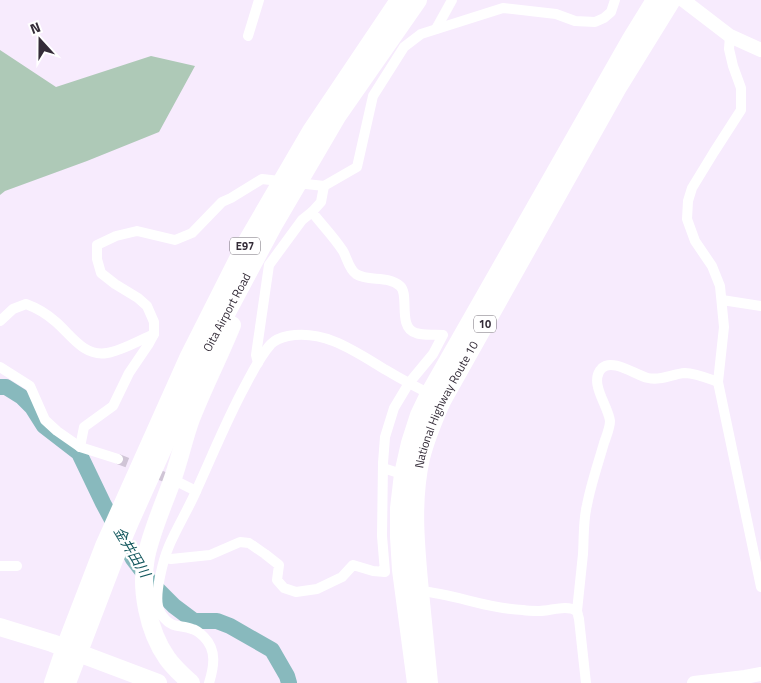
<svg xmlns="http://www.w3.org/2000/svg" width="761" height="683" viewBox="0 0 761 683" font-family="'Titillium Web','Noto Sans JP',sans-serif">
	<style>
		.green { fill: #aec9b7 }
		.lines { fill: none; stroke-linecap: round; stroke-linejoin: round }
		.river { stroke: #88b9bd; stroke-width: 16 }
		.street-tunnel { stroke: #d0c5d6; stroke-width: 10; stroke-dasharray: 10 5; stroke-linecap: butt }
		.street { stroke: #fff; stroke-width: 10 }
		.secondary { stroke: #fff; stroke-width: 14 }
		.highway { stroke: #fff; stroke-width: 18 }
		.labels { text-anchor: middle; stroke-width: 4.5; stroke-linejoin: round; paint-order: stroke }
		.shield { fill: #fff; stroke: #716b74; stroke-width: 1 }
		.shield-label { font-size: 11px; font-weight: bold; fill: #342c38 }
		.street-label { font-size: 12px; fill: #342c38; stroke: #fff }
		.water-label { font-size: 14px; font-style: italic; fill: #11565c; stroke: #fff }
	</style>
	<rect width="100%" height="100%" fill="#f7ebfd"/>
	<polygon class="green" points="0,50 56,87 151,56 195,66 159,132 87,161 5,191 0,195"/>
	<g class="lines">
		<polyline class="river" points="0,387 6,387 22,397 32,407 44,426 79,453 103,503 133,559 152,584 174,606 194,621 217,621 230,626 272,650 287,676 289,683"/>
		<polyline class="street-tunnel" points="118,459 175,481"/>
		<g class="street">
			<polyline points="436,29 452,0"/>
			<polyline points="248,36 259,0"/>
			<polyline points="730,36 729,49 733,66 741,88 741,110 714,152 692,188 688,201 687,219 695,241 712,266 720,286 724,327 718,382 761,587"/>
			<polyline points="722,300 761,306"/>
			<path d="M 0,321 L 13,309 L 26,304 C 37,308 47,314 56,322 C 71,335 84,357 107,353 C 121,351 140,340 154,334"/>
			<polyline points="258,363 256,355 269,265 302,220 312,212"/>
			<polyline points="0,367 30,386 45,420 57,431 80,447 118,459"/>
			<polyline points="80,447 84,427 113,406 129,373 148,345 154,334 154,322 147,306 138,298 115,284 101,273 97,259 97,245 116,236 137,231 175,240 192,233 222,202 231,198 262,179 324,186 357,167 373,96 404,47 421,34 503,8 556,14 575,21 595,22 604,18 611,12 615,0"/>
			<polyline points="383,468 408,476"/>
			<polyline points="180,483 196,491"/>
			<path d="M 165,558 L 171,559 L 210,555 L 240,542 L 249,543 L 265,554 L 279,565 L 277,580 L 284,588 L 296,592 L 317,589 L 342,577 L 353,565 L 373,571 L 385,572 L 382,536 L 383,463 L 385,437 L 394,408 L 409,383 L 433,354 L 443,335 C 435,334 424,336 416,333 C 397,328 410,294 400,286 C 388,275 368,282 356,274 C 349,269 347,258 343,251 C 334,237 322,225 312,212 L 321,202 L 324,186"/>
			<polyline points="0,566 17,566"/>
			<path d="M 420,591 C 455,594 488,609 523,610 C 528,611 533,611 539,611 C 551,611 566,604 577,611"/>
			<path d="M 209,683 C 214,667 217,650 204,637 C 201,634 197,630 192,629 C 182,625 172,628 165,619 C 161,615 159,611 158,606 C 155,592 163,560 169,546 C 177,527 189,508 197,489 C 213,454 227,419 245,386 C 253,371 260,356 271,344 C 275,340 283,337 288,336 C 325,329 356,352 386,370 C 401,379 416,387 432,395"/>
			<path d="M 586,683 L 579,619 L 577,611 C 579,592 581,573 583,554 C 584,538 583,521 587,505 C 591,484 598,464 604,443 C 606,437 610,428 610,421 C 608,405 588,382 602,368 C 613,358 635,375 648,378 C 661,381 672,374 685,373 C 695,373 707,378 718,382"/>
		</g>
		<g class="secondary">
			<polyline points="683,0 730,36 761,50"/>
			<polyline points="694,683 745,677 761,674"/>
		</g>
		<g class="highway">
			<polyline points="0,627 52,643 158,683"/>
			<polyline points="53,683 67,642 104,546 189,356 247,241 311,131 399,0"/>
			<path id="s1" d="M 67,683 L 114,560 L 130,522 L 208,348 L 273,226 L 338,115 L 418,0"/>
			<path d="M 191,683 C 182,675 174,668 167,658 C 148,631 140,589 146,557 C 152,529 164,504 173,478 C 180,458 184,438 191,419 C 203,388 219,357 232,325"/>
			<polyline points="416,683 401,570 399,537 399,508 403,474 410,443 419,415 429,394 631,39 655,0"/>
			<path id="s2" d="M 429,683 C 426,653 423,622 420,592 C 416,547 411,503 421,458 C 426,438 434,419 442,401 L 617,89 L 672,0"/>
		</g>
	</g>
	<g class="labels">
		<g class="shield">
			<rect x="230" y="237.5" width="30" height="17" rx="4"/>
			<rect x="474" y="315.5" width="22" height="17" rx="4"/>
		</g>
		<g class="shield-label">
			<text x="245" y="250">E97</text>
			<text x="485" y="328">10</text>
		</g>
		<g class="street-label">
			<text dy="4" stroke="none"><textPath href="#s1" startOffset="404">Oita Airport Road</textPath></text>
			<text dy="4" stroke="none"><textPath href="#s2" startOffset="285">National Highway Route 10</textPath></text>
		</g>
		<g class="water-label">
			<text transform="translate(132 552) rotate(59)" y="5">金井田川</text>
		</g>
	</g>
	<g transform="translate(40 40) rotate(339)" stroke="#ffffff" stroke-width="4" paint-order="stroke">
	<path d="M0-4L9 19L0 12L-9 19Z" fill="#342c38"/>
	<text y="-8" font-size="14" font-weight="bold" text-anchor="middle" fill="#342c38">N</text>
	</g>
</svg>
